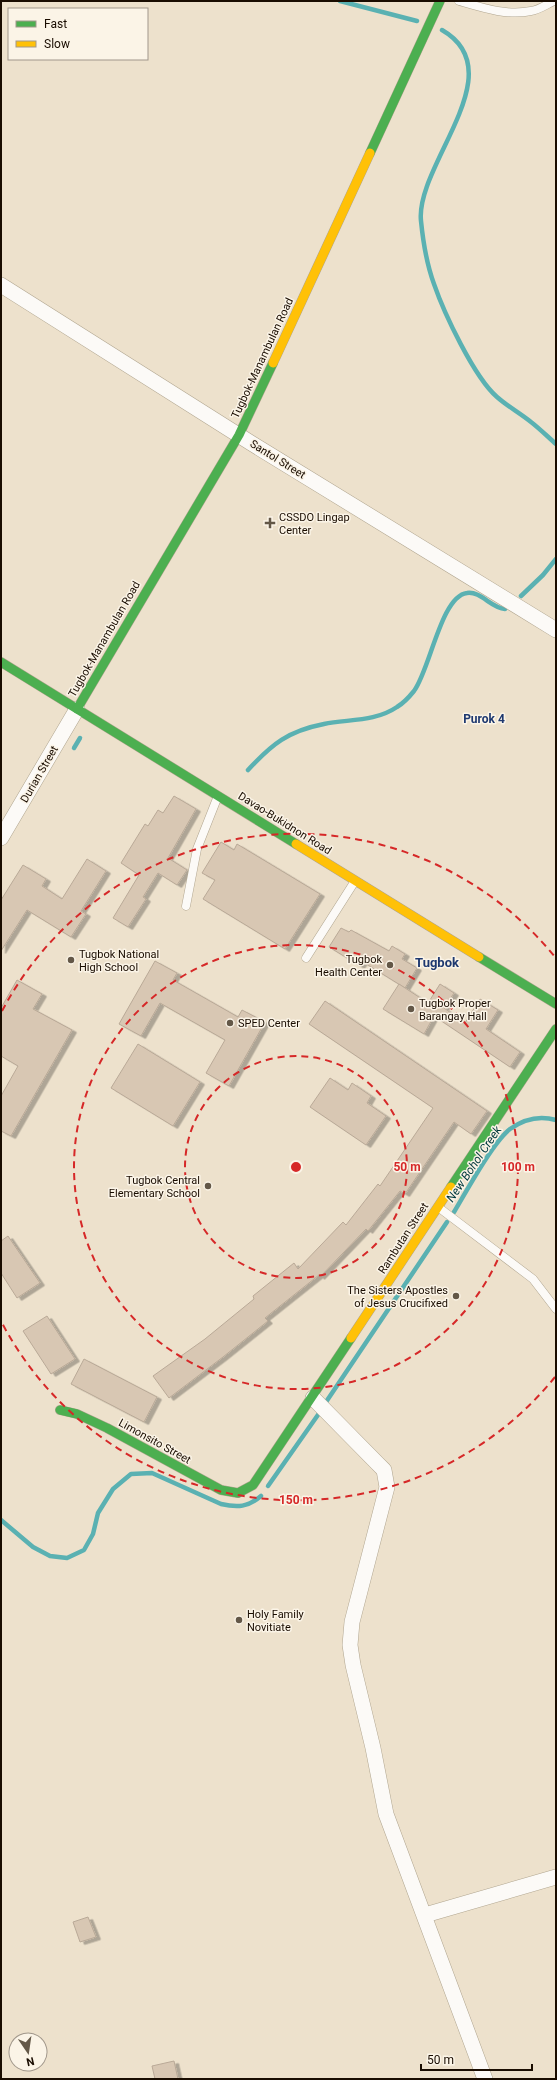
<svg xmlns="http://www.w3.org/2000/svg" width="557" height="2080" viewBox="0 0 557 2080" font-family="Roboto,sans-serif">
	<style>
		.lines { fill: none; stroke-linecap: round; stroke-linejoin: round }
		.stream { stroke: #5ab1b2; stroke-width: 4.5 }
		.building { fill: #d8c7b3; stroke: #b9a997; filter: url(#shadow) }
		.lane-casing { stroke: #b0a58f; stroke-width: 9 }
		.street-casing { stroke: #b0a58f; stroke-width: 16 }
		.fast-casing { stroke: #b0a58f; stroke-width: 10 }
		.slow-casing { stroke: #b0a58f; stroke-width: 10 }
		.lane { stroke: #fcfaf7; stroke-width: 8 }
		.street { stroke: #fcfaf7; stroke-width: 15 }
		.fast { stroke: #4caf50; stroke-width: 9 }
		.slow { stroke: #ffc107; stroke-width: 9 }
		.ring { fill: none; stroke: #d62828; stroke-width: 2; stroke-dasharray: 7 5 }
		.poi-dot { fill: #635747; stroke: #fbf4e7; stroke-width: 1.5 }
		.labels { text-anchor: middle; stroke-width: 3; stroke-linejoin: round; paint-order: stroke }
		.street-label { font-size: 11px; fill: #190c00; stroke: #fbf4e7 }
		.poi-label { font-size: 11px; fill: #190c00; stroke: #fbf4e7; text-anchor: start }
		.neighbourhood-label { font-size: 12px; font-weight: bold; fill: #1e386f; stroke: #fbf4e7 }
		.water-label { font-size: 12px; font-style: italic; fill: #00383c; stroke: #fbf4e7 }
		.quarter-label { font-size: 13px; font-weight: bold; fill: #1e386f; stroke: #fbf4e7 }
		.centre { fill: #d62828; stroke: #fbf4e7; stroke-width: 2 }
		.ring-label { font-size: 12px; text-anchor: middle; font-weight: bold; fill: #d62828; stroke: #fbf4e7; stroke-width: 3; stroke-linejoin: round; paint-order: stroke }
	</style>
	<defs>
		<filter id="shadow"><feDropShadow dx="4.5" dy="2.5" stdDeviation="0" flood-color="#0004"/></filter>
	</defs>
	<rect width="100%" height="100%" fill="#ede1cc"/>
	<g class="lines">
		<g class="stream">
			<polyline points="340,1 417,21"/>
			<path d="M 442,30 C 515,72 415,165 421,221 C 423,241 427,265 434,284 C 444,313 474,377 497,397 C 507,406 520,413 531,422 C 540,429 548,437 556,444"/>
			<polyline points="521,596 543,575 556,559"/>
			<polyline points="74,748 80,738"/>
			<path d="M 248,770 C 272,744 288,731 324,724 C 348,719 375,722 397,707 C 402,704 410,696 414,691 C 430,670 441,596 467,593 C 481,591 491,608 505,609"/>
			<path d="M 454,1212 C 466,1192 493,1142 510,1129 C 524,1119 539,1115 556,1120"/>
			<polyline points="326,1402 447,1222"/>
			<polyline points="268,1486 320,1412"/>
			<path d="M 1,1520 L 33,1547 L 50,1556 L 67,1558 L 84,1550 L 93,1534 L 98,1513 L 113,1489 L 131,1474 L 152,1473 L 221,1504 C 238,1508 248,1507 261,1496"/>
		</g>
	</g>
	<g class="building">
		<polygon points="174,796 196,809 168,858 187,870 177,885 158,873 143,897 146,899 128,927 113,918 139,875 121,863 145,824 148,826 158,810 163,813"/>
		<polygon points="221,842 234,850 237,844 320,894 285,949 203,899 215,880 202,873"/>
		<polygon points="87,859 106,871 81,911 86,914 71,937 27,910 1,951 1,900 23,865 46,879 42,886 62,899"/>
		<polygon points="341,928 349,932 351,930 389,951 392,946 405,954 402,959 417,968 405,988 363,962 360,966 329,947"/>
		<polygon points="155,961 177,973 173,980 238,1017 242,1010 265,1022 229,1086 206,1073 225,1040 160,1003 141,1036 119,1024"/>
		<polygon points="17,980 42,994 33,1009 72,1030 11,1136 1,1131 1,1096 18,1066 1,1056 1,1008"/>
		<polygon points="399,984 428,1003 440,984 454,993 444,1008 465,1023 480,999 498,1010 486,1029 520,1052 510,1067 434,1016 424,1034 383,1009"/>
		<polygon points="325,1001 487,1111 471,1134 454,1122 405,1194 400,1191 368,1231 366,1229 320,1277 319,1275 265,1318 268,1321 223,1357 169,1398 153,1376 205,1339 254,1299 253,1296 294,1263 298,1269 343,1222 346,1225 378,1184 380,1186 433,1108 309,1024"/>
		<polygon points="138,1044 200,1082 173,1126 111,1088"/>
		<polygon points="330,1078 348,1090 352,1083 371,1096 367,1103 386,1116 366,1145 310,1107"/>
		<polygon points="8,1236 40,1283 17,1298 1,1273 1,1241"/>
		<polygon points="47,1316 75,1359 51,1374 23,1331"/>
		<polygon points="84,1359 157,1397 144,1422 71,1384"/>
		<polygon points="88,1917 96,1937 80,1942 73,1922"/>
		<polygon points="174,2061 178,2079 155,2079 152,2066"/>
	</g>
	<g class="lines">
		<defs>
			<g id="lane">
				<path d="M 459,1 C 483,8 507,16 531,11 C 539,10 547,4 554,1"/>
				<polyline points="186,906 197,849 218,796"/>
				<polyline points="306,958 355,881"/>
				<polyline points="438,1207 533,1279 556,1309"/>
			</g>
			<g id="street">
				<polyline points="1,285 251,443 556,630"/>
				<polyline points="1,838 77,709"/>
				<polyline points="313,1398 377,1463 384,1470 387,1487 352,1622 350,1645 353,1665 373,1748 386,1814 485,2079"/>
				<polyline points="425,1915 556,1877"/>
			</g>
			<g id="fast">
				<polyline points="370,153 440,1"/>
				<polyline points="1,662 296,844"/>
				<polyline points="77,709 239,435 273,363"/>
				<polyline points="479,957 556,1004"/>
				<polyline points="451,1187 556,1029"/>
				<polyline points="60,1410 77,1414 107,1428 221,1490 238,1493 253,1485 351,1338"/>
			</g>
			<g id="slow">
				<polyline points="273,363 370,153"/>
				<polyline points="296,844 479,957"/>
				<polyline points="351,1338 451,1187"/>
			</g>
		</defs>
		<use href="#lane" class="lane-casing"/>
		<use href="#street" class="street-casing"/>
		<use href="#fast" class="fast-casing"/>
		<use href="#slow" class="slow-casing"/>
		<use href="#lane" class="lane"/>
		<use href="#street" class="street"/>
		<use href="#fast" class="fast"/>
		<use href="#slow" class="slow"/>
	</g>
	<g class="ring">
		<circle cx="296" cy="1167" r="111"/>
		<circle cx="296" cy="1167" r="222"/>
		<path d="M555 1377A333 333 0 0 1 2 1323M2 1011A333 333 0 0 1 555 957"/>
	</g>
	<g class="poi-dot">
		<path d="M268 517h4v4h4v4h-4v4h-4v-4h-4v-4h4z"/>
		<circle cx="71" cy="960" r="4"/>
		<circle cx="390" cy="965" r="4"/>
		<circle cx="411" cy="1009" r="4"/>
		<circle cx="230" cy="1023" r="4"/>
		<circle cx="208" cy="1186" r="4"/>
		<circle cx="456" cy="1296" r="4"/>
		<circle cx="239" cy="1620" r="4"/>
	</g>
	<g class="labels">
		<g class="street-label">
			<text transform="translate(262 358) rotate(-65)" y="4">Tugbok-Manambulan Road</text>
			<text transform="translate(278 459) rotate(32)" y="4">Santol Street</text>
			<text transform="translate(104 639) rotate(-60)" y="4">Tugbok-Manambulan Road</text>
			<text transform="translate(39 774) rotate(-60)" y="4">Durian Street</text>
			<text transform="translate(285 823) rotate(32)" y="4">Davao-Bukidnon Road</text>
			<text transform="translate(403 1238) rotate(-57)" y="4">Rambutan Street</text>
			<text transform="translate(155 1441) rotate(29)" y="4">Limonsito Street</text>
		</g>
		<g class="poi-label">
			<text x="279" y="521">CSSDO Lingap<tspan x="279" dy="13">Center</tspan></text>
			<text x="79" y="958">Tugbok National<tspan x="79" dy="13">High School</tspan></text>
			<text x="382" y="963" text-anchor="end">Tugbok<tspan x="382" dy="13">Health Center</tspan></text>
			<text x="419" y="1007">Tugbok Proper<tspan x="419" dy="13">Barangay Hall</tspan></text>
			<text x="238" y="1027">SPED Center</text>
			<text x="200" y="1184" text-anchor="end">Tugbok Central<tspan x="200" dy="13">Elementary School</tspan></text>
			<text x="448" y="1294" text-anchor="end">The Sisters Apostles<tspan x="448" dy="13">of Jesus Crucifixed</tspan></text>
			<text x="247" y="1618">Holy Family<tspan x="247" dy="13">Novitiate</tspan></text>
		</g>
		<g class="neighbourhood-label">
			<text x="484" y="723">Purok 4</text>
		</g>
		<g class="water-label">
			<text transform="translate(474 1164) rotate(-56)" y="4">New Bohol Creek</text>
		</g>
		<g class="quarter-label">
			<text x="437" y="967">Tugbok</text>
		</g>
	</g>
	<circle cx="296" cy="1167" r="6" class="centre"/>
	<g class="ring-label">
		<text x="407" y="1171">50 m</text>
		<text x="518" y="1171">100 m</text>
		<text x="296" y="1504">150 m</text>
	</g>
	<rect width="557" height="2080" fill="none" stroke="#190c00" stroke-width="4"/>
	<rect x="8" y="8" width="140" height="52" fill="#fbf4e7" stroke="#a1978b"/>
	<rect x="16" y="21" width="20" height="6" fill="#4caf50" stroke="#a1978b"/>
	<text x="44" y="28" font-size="12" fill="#190c00">Fast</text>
	<rect x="16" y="41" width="20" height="6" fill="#ffc107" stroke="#a1978b"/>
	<text x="44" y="48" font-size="12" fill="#190c00">Slow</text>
	<g transform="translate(28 2052) rotate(167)"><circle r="19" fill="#fbf4e7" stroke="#a1978b"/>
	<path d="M0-3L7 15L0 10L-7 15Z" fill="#635747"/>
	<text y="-6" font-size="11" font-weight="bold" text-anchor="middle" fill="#190c00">N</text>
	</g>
	<path d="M421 2064v6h111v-6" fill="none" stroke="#190c00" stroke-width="2"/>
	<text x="427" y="2064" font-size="12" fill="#190c00" stroke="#fbf4e7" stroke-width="3" paint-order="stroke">50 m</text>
</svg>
